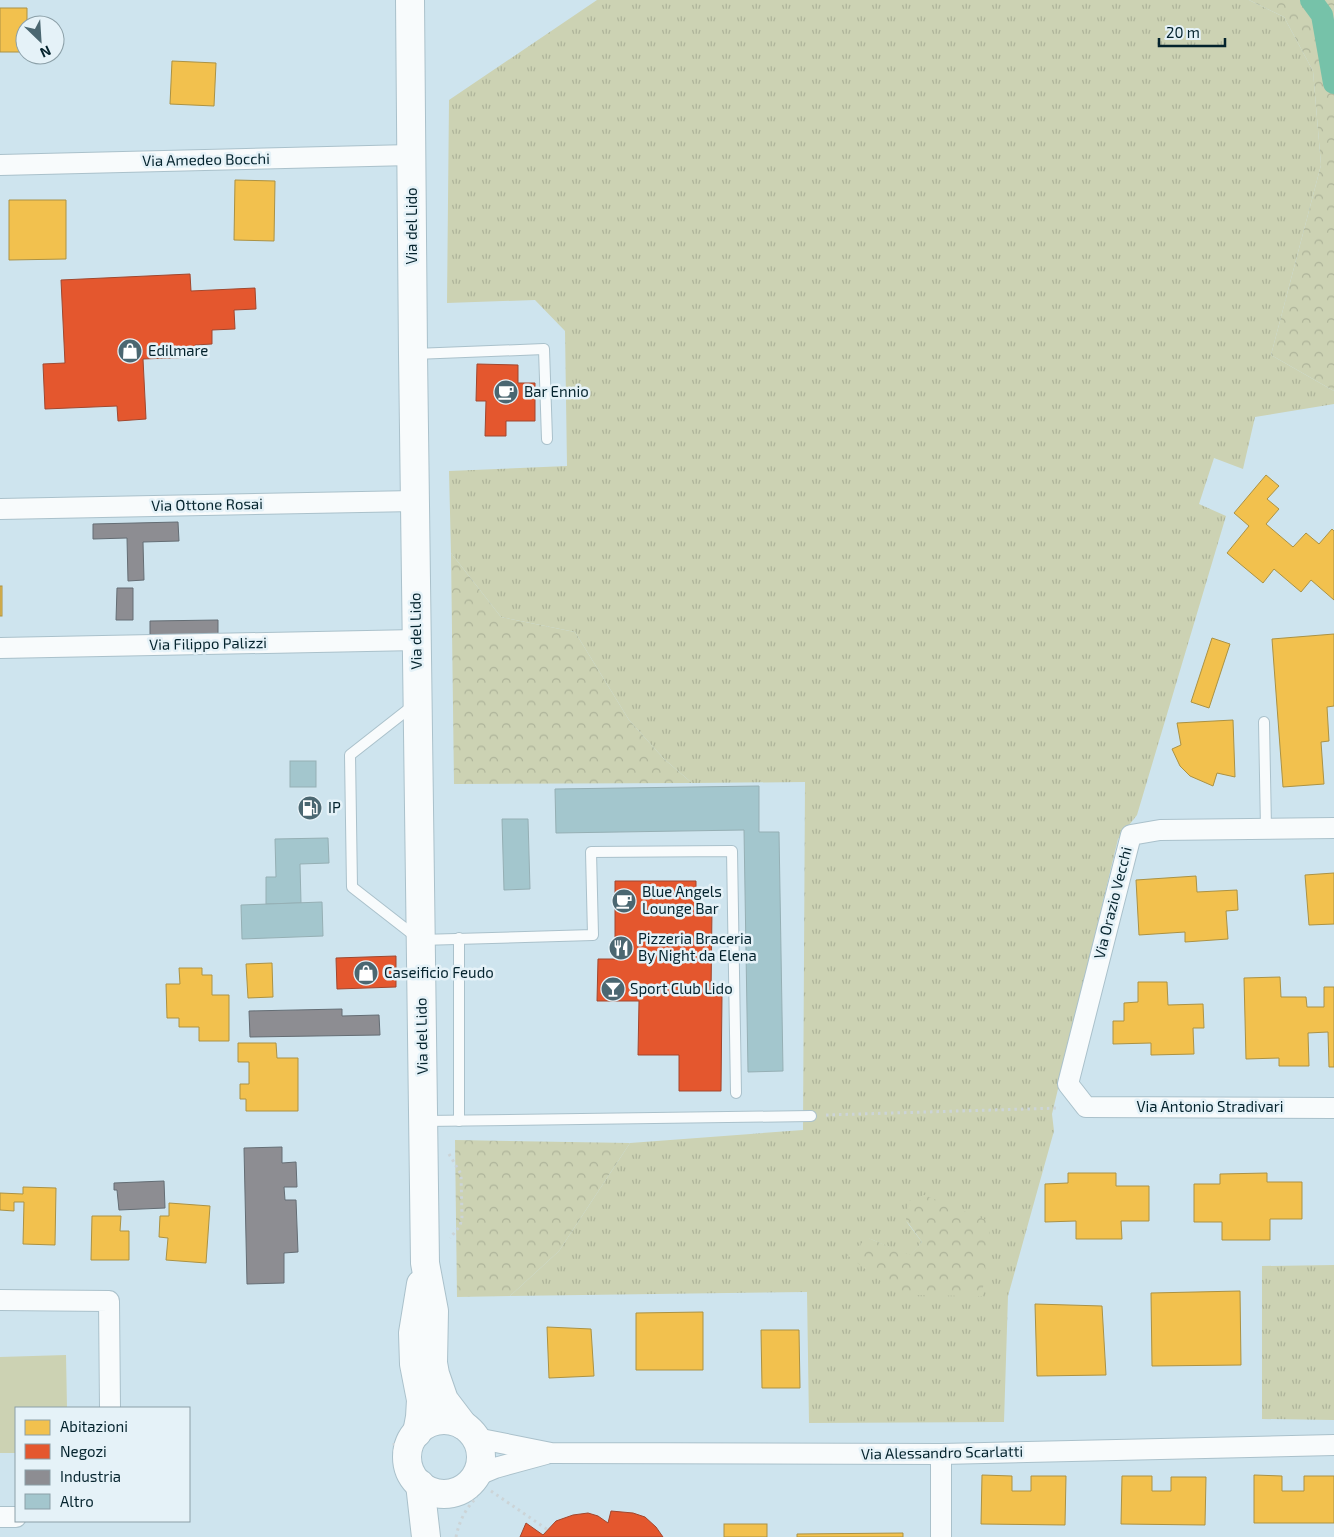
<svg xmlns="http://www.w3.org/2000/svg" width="1334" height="1537" viewBox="0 0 1334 1537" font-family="'Exo 2',sans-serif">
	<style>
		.grass { fill: url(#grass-tufts); fill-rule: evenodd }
		.forest { fill: url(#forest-crowns) }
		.park { fill: #ccd2b3 }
		.homes { fill: #f2c14e; stroke: #ab9244 }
		.shops { fill: #e4572e; stroke: #a1472e }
		.industry { fill: #8d8d92; stroke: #646d74 }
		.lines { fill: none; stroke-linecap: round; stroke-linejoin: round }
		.canal { stroke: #76c2a9; stroke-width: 22 }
		.building { fill: #a3c6cd; stroke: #95afb4 }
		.service-casing { stroke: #aac1cb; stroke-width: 12 }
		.minor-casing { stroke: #aac1cb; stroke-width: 22 }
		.secondary-casing { stroke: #aac1cb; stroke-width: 30 }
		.path { stroke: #ccd4d7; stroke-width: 3; stroke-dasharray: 2.5 4; stroke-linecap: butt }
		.service { stroke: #f8fbfc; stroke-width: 10 }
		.minor { stroke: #f8fbfc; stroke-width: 20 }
		.secondary { stroke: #f8fbfc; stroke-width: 28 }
		.labels { text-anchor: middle; stroke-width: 5; stroke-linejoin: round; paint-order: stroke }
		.street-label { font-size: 15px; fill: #04232d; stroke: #e5f2f8 }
		.poi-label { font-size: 15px; fill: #04232d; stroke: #e5f2f8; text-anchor: start }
	</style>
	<defs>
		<pattern id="grass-tufts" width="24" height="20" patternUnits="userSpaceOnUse" patternTransform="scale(1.25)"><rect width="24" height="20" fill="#ccd2b3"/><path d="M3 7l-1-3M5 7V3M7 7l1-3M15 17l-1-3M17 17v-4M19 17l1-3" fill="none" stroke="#aeb49a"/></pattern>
		<pattern id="forest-crowns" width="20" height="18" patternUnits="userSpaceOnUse" patternTransform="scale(1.25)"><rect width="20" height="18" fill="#ccd2b3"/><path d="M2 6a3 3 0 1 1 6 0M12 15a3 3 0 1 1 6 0" fill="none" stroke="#aeb49a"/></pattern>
	</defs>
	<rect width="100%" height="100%" fill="#cee4ee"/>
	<g class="grass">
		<path d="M 597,0 L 1249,0 L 1284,17 L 1313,71 L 1321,165 L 1271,355 L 1334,391 L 1334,404 L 1255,417 L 1243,469 L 1214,458 L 1199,504 L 1226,516 L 1137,815 L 1118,839 L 1052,1114 L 1054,1131 L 1008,1296 L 1004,1422 L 809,1423 L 807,1292 L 510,1296 L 559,1251 L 630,1143 L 803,1130 L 805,782 L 692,783 L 664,759 L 629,720 L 575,632 L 501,617 L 451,553 L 449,471 L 567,466 L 565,331 L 535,300 L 447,303 L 449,100 ZM 906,1221 L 981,1295 L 868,1238 L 910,1256 L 922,1242 Z"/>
		<polygon points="1334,1265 1334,1420 1262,1419 1262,1266"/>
	</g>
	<g class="forest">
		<polygon points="1249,0 1334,0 1334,391 1271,355 1321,165 1313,71 1284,17"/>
		<polygon points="451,553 501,617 575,632 629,720 664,759 692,783 454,784"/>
		<polygon points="455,1140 630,1143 559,1251 510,1296 457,1297"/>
		<polygon points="924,1195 991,1222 982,1296 899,1295 847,1255 868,1238 910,1255 922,1242 906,1220 908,1201"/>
	</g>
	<polygon class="park" points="66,1355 67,1408 16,1408 16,1453 0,1453 0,1357"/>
	<g class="homes">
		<polygon points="0,8 27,8 27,25 25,25 25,52 0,52"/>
		<polygon points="172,61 216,63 214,106 170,104"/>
		<polygon points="235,180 275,181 274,241 234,240"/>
		<polygon points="9,200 66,200 66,259 9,260"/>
		<polygon points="1266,475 1279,486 1267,499 1279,509 1266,524 1293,547 1306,533 1319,544 1332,529 1334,531 1334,600 1311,580 1301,592 1274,569 1263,583 1227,553 1249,526 1234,513"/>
		<rect x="0" y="586" width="2" height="30"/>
		<polygon points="1334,634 1334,706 1327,707 1329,741 1321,742 1324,784 1283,787 1272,639"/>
		<polygon points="1212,638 1230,644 1209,708 1191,702"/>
		<polygon points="1233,720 1235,777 1217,773 1213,786 1190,776 1180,766 1172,749 1181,745 1177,723"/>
		<polygon points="1334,873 1334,924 1309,925 1305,875"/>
		<polygon points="1196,876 1197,892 1237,890 1238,910 1226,911 1228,939 1185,942 1185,932 1139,935 1136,880"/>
		<polygon points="272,963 273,997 248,998 246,964"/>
		<polygon points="179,968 202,968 202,975 212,975 212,995 229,995 229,1041 199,1041 199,1027 179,1027 179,1018 167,1018 166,984 180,984"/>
		<polygon points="1280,977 1281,997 1306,997 1307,1007 1324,1007 1324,987 1334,987 1334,1067 1329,1067 1328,1032 1308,1033 1309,1066 1279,1066 1279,1058 1246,1059 1244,978"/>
		<polygon points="1138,982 1167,982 1168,1005 1203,1004 1204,1028 1193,1028 1194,1054 1151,1055 1151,1043 1113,1044 1113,1021 1124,1021 1124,1003 1138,1002"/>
		<polygon points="238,1043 276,1043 277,1058 298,1058 298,1111 246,1111 246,1099 240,1099 240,1084 249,1084 249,1062 238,1062"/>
		<polygon points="1068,1173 1116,1173 1116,1186 1149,1186 1149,1221 1121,1221 1122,1239 1076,1239 1076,1221 1045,1222 1045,1184 1068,1183"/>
		<polygon points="1267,1173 1267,1182 1302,1182 1302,1219 1270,1219 1270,1240 1222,1240 1222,1222 1194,1222 1194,1184 1220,1184 1220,1174"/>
		<polygon points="23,1187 56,1188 55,1245 23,1244 24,1202 14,1202 14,1211 0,1210 0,1193 23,1194"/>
		<polygon points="169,1203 210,1206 206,1263 166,1260 168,1238 159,1237 160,1216 169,1216"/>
		<polygon points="92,1216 121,1216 120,1231 129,1231 129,1260 91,1260"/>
		<polygon points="1240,1291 1241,1365 1152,1366 1151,1293"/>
		<polygon points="1035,1304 1102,1306 1106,1375 1037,1376"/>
		<polygon points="703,1312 703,1370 636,1370 636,1313"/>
		<polygon points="547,1327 591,1329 594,1376 549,1378"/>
		<polygon points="761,1330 799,1330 800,1388 762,1388"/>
		<polygon points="982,1475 1012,1476 1012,1491 1031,1491 1031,1476 1066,1476 1065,1525 981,1524"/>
		<polygon points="1254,1475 1282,1476 1282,1491 1304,1491 1304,1476 1334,1476 1334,1523 1254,1523"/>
		<polygon points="1122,1476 1152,1476 1152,1491 1171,1491 1171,1477 1206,1477 1205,1525 1121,1524"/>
		<rect x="724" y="1524" width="43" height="13"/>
		<polygon points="903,1533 903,1537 797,1537 797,1534"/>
	</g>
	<g class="shops">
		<polygon points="190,274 191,291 255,288 256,309 234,310 235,329 212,330 212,344 195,345 196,357 143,359 146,419 118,421 117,406 45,409 43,364 65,363 61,280"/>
		<polygon points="477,364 518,365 518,383 535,383 535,421 506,421 506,436 485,436 486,401 476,401"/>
		<polygon points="615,881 696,881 696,909 712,909 711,995 722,995 721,1091 679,1091 679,1055 638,1055 639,1001 597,1001 598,959 615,959"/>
		<polygon points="396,956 396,987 337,989 336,958"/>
		<polygon points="611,1511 633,1513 645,1517 656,1527 663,1537 520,1537 526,1523 543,1535 556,1521 573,1515 588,1513 598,1516 608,1523"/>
	</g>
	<g class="industry">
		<polygon points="178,522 179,541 143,542 144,580 128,581 127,538 93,539 93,524"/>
		<polygon points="117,588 133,588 133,620 116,620"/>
		<polygon points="218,620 218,640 150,641 150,621"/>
		<polygon points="342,1009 342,1016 379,1015 380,1035 250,1037 249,1011"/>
		<polygon points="282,1147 282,1163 296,1162 297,1187 284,1187 285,1200 296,1200 298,1252 284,1253 284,1283 247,1284 244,1148"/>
		<polygon points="164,1181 165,1208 119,1210 117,1190 114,1190 114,1183"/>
	</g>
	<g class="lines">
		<polyline class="canal" points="1311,0 1322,15 1334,83"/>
	</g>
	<g class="building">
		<rect x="290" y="761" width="26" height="26"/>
		<polygon points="759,786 759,832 779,832 783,1071 748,1072 744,830 556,833 555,789"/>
		<polygon points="502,819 528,819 530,889 504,890"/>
		<polygon points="328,838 329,863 300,864 301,903 266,904 266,877 276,877 275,839"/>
		<polygon points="322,902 323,936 242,939 241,905"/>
	</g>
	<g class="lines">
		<defs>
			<g id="service">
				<polyline points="414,354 544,349 547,439"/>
				<polyline points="415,704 350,755 352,887 420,940 593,935 591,852 732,851 736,1093"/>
				<polyline points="1264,722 1266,829"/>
				<polyline points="459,938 459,1121"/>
				<polyline points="424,1121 811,1116"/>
			</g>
			<g id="minor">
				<polyline points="0,165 411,155"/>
				<polyline points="0,509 415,501"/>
				<polyline points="0,648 417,640"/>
				<polyline points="1334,828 1160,830 1131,835 1068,1084 1086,1107 1334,1108"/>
				<polyline points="0,1300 109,1301 110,1408"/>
				<polyline points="476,1438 551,1453 941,1454 1334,1445"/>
				<polyline points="941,1454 941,1537"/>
				<polyline points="476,1476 495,1468 546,1454"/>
				<polyline points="0,1517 16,1517"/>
			</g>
			<g id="secondary">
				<polyline points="410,0 413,354 425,1263 434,1311 433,1363 435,1374 444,1400 463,1425"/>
				<circle cx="444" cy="1457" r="37"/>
				<polyline points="417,1433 420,1417 421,1400 414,1364 413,1333 421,1284"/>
				<polyline points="420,1484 426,1537"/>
			</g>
		</defs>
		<use href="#service" class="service-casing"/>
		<use href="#minor" class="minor-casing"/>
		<use href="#secondary" class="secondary-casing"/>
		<g class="path">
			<polyline points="826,1115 1060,1108"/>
			<polyline points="449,1154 461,1174 462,1217 460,1226 450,1238"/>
			<polyline points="394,1443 396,1466 399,1473"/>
			<polyline points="491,1491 548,1530"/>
			<path d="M 456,1537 C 459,1521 466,1508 477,1497"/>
		</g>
		<use href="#service" class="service"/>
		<use href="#minor" class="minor"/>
		<use href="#secondary" class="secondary"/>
	</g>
	<defs>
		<symbol id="shop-disc" viewBox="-11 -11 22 22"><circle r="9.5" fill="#4b6771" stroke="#e5f2f8"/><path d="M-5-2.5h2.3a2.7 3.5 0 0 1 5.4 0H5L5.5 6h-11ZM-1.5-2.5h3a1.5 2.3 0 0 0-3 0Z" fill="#fff"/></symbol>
		<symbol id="cafe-disc" viewBox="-11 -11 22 22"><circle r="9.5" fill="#4b6771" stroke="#e5f2f8"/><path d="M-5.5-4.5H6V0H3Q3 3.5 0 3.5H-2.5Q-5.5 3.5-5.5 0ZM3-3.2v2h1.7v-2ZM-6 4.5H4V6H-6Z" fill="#fff"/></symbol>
		<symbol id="fuel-disc" viewBox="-11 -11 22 22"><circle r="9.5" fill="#4b6771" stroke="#e5f2f8"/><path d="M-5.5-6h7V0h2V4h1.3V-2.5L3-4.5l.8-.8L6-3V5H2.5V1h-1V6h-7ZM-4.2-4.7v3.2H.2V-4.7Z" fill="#fff"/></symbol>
		<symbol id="restaurant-disc" viewBox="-11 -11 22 22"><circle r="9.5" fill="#4b6771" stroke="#e5f2f8"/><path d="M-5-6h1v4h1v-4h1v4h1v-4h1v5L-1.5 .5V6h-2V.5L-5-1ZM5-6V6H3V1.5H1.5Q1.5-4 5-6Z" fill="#fff"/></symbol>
		<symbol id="bar-disc" viewBox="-11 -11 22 22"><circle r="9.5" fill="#4b6771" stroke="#e5f2f8"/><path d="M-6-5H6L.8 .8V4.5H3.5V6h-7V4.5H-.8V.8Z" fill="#fff"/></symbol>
	</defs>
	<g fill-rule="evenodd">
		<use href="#shop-disc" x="116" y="337" width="28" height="28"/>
		<use href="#cafe-disc" x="492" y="378" width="28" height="28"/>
		<use href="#fuel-disc" x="296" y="794" width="28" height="28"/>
		<use href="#cafe-disc" x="610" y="887" width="28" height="28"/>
		<use href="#restaurant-disc" x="607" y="934" width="28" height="28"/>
		<use href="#shop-disc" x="352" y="959" width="28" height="28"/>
		<use href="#bar-disc" x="599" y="975" width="28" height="28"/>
	</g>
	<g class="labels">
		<g class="street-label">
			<text transform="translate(206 160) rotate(-1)" y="5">Via Amedeo Bocchi</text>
			<text transform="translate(412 226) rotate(-90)" y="5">Via del Lido</text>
			<text transform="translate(207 505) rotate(-1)" y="5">Via Ottone Rosai</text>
			<text transform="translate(416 631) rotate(-91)" y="5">Via del Lido</text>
			<text transform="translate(208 644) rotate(-1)" y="5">Via Filippo Palizzi</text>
			<text transform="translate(1113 903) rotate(-76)" y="5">Via Orazio Vecchi</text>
			<text transform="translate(422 1036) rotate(-91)" y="5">Via del Lido</text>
			<text x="1210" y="1112">Via Antonio Stradivari</text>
			<text transform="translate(942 1453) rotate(-1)" y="5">Via Alessandro Scarlatti</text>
		</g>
		<g class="poi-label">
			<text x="148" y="356">Edilmare</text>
			<text x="524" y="397">Bar Ennio</text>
			<text x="328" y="813">IP</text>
			<text x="642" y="897">Blue Angels<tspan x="642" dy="17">Lounge Bar</tspan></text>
			<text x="638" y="944">Pizzeria Braceria<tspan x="638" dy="17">By Night da Elena</tspan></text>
			<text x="384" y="978">Caseificio Feudo</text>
			<text x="630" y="994">Sport Club Lido</text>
		</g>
	</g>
	<rect x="15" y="1407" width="175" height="115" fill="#e5f2f8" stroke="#8b9fa7"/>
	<rect x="25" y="1420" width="25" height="15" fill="#f2c14e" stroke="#8b9fa7"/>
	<text x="60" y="1432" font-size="15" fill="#04232d">Abitazioni</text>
	<rect x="25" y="1444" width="25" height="15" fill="#e4572e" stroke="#8b9fa7"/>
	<text x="60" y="1457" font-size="15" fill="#04232d">Negozi</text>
	<rect x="25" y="1470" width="25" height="15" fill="#8d8d92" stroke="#8b9fa7"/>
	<text x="60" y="1482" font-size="15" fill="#04232d">Industria</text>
	<rect x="25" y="1494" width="25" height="15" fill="#a3c6cd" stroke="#8b9fa7"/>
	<text x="60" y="1507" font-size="15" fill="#04232d">Altro</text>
	<g transform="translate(40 40) rotate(155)"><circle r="24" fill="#e5f2f8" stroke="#8b9fa7"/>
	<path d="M0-4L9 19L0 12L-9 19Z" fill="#4b6771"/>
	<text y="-8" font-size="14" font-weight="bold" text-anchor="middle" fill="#04232d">N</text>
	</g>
	<path d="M1159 38v8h66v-8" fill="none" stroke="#04232d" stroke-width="2.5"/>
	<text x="1166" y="38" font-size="15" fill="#04232d" stroke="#e5f2f8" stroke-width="4" paint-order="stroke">20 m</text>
</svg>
